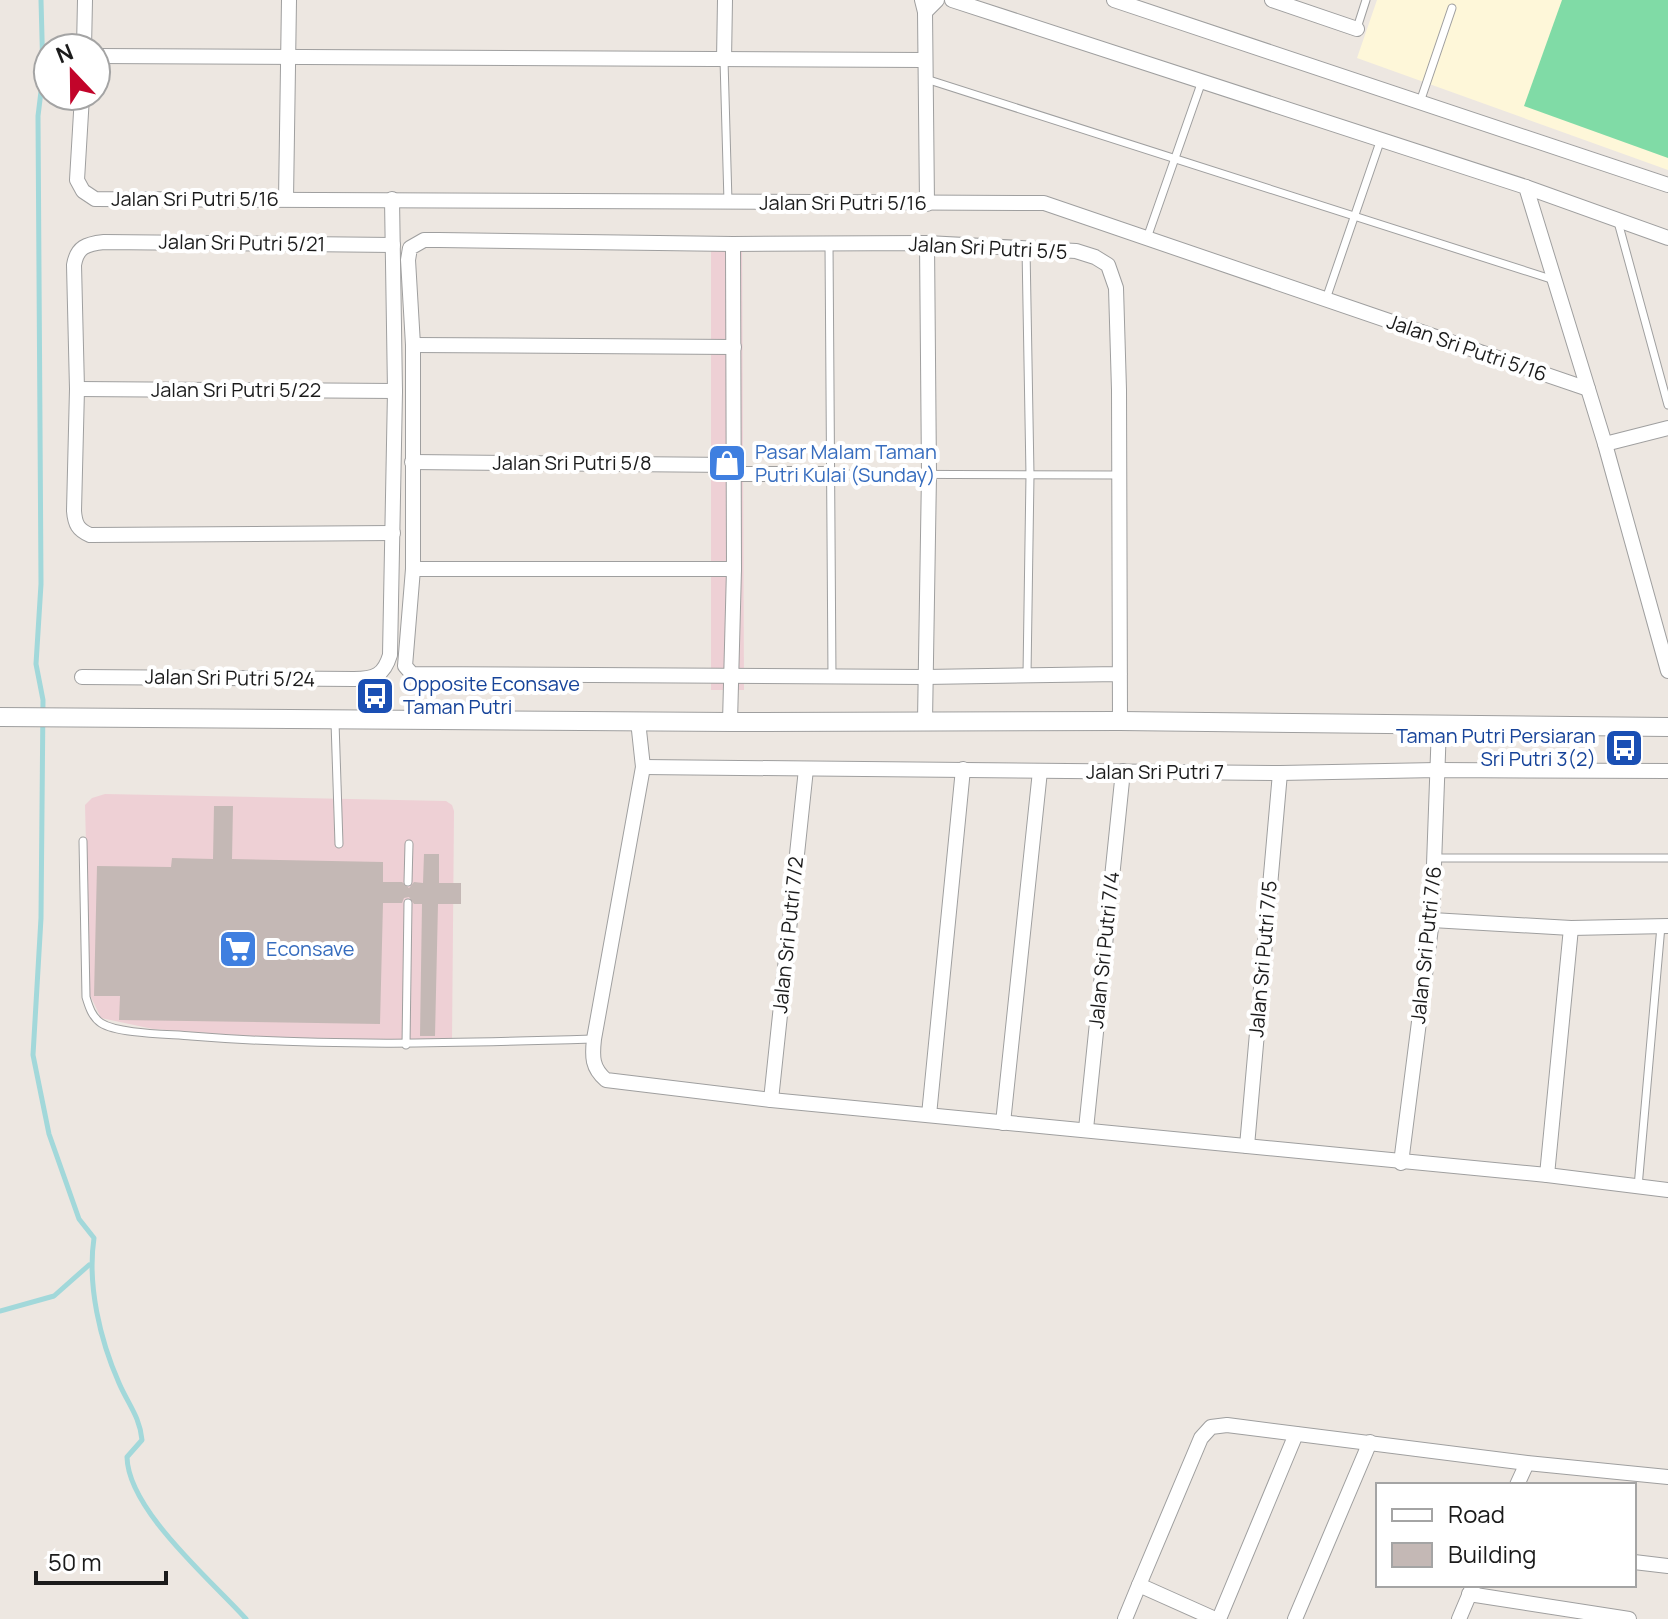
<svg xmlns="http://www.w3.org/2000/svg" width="1668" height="1619" viewBox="0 0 1668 1619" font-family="Manrope,sans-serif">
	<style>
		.commercial { fill: #eed0d5 }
		.education { fill: #fef7d9 }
		.pitch { fill: #80dba6 }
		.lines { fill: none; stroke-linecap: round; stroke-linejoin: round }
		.stream { stroke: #a2d8da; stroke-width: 5 }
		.building { fill: #c4b8b5 }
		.service-casing { stroke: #9f9f9f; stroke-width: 9 }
		.minor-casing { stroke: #9f9f9f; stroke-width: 16 }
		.tertiary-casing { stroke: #9f9f9f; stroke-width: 20 }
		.service { stroke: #fff; stroke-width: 7 }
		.minor { stroke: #fff; stroke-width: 14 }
		.tertiary { stroke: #fff; stroke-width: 18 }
		.labels { text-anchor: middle; stroke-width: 8; stroke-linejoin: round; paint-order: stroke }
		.street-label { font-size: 20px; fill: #1b1b1b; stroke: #fff }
		.shop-label { font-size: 20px; fill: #366cbe; stroke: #fff; text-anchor: start }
		.transit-label { font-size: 20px; fill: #164399; stroke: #fff; text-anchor: start }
	</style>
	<rect width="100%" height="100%" fill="#ede7e1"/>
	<g class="commercial">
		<polygon points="711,236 742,237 744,690 711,690"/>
		<polygon points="105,794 446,801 452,805 454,811 452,1040 278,1038 153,1029 101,1018 90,995 85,805 92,798"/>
	</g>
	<polygon class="education" points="1377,0 1668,0 1668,170 1357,58"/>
	<polygon class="pitch" points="1562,0 1668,0 1668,158 1524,106"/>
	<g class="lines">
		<g class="stream">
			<path d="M 41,0 L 43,75 L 38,116 L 41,584 L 36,664 L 43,700 L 41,918 L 33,1055 L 49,1134 L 79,1219 L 94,1238 C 87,1285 100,1340 119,1383 C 128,1404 140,1417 142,1440 L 127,1457 C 128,1510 211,1580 246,1619"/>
			<polyline points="0,1311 54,1296 89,1265"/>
		</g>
	</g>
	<polygon class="building" points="214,806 233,806 232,859 383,862 383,882 402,882 409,888 414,882 423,883 424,854 439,854 439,883 461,883 461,904 438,904 435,1036 420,1036 422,904 414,904 409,897 404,898 402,903 383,903 380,1024 119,1020 120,996 94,996 97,866 171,867 172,858 213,859"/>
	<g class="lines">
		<defs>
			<g id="service">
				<polyline points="1357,28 1366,0"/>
				<polyline points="724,60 728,202"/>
				<polyline points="926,79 1554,280"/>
				<polyline points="1420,102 1452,8"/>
				<polyline points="1618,222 1668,405"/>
				<polyline points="1147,238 1202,81"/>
				<polyline points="829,244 832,677"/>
				<polyline points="1026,248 1030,475 1027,675"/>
				<polyline points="1326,299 1381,139"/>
				<polyline points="830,474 1118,475"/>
				<polyline points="335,722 339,844"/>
				<path d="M 83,841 L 86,997 C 89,1007 92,1017 101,1023 C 118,1034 170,1034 191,1036 C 326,1047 459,1043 594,1039"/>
				<polyline points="1435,858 1668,858"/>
				<polyline points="408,882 409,844"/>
				<polyline points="406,1045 408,903"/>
				<polyline points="1638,1187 1661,926"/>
			</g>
			<g id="minor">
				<polyline points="922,0 925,12 927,204"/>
				<polyline points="952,0 1526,187 1605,444 1668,671"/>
				<polyline points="1114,0 1668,185"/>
				<polyline points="1272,0 1357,29"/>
				<polyline points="925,12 937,0"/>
				<polyline points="84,48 85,0"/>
				<polyline points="96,56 924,60"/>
				<polyline points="724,60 725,0"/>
				<polyline points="82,96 77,180 83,191 95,199 1044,203 1588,389"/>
				<polyline points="1526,187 1668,238"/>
				<polyline points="286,199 289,0"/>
				<polyline points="413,345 734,347"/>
				<polyline points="77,389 395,391"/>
				<polyline points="1605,444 1668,428"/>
				<polyline points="412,462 733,465"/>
				<polyline points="732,474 830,474"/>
				<path d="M 393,533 L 90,535 C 78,530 75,524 74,511 L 77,389 L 74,265 C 77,247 86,244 104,242 L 393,245"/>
				<polyline points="413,569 734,569"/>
				<polyline points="1120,674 925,677 412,674 405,666 413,569 413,345 408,260 410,248 424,240 439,240 733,244 927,243 1076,251 1095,257 1108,265 1116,288 1119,390 1120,721"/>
				<path d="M 82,677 L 354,679 C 375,679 384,675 390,655 L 395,391 L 392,199"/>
				<path d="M 638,721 L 643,767 L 594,1039 C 592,1057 592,1068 606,1080 L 771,1100 L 1547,1175 L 1668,1190"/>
				<polyline points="925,721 929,474 927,243"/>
				<polyline points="730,722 734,569 733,244"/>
				<polyline points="643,767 1280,773 1437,770 1668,771"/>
				<polyline points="1432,920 1571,928 1668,926"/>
				<polyline points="771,1100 806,769"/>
				<polyline points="929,1115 963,769"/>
				<polyline points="1003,1123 1040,771"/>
				<polyline points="1086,1129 1123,771"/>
				<polyline points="1247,1146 1280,773"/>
				<polyline points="1401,1163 1432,920 1439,726"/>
				<polyline points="1547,1175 1571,928"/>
				<polyline points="1517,1485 1527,1463"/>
				<polyline points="1634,1562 1668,1566"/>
				<polyline points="1139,1585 1201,1438 1211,1427 1227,1425 1527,1463 1668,1477"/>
				<polyline points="1469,1594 1629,1619"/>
				<polyline points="1125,1619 1139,1585 1215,1619"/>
				<polyline points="1219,1619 1296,1434"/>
				<polyline points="1295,1619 1370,1442"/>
				<polyline points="1459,1619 1473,1586"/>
			</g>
			<polyline id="tertiary" points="0,717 730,722 1120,721 1668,727"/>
		</defs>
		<use href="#service" class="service-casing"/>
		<use href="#minor" class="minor-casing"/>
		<use href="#tertiary" class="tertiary-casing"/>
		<use href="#service" class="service"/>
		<use href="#minor" class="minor"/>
		<use href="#tertiary" class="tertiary"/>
	</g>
	<defs>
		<symbol id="shop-square" viewBox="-11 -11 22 22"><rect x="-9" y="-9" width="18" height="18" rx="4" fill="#3f7fe0" stroke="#fff"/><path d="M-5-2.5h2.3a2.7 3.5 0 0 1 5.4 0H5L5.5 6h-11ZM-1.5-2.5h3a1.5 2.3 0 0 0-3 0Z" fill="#fff"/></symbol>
		<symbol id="bus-square" viewBox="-11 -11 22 22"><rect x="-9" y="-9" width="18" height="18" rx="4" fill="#1a4fb4" stroke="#fff"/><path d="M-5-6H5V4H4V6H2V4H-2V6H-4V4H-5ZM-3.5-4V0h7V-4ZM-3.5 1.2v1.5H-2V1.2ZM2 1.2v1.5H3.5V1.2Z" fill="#fff"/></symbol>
		<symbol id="supermarket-square" viewBox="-11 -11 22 22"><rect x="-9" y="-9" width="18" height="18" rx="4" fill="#3f7fe0" stroke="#fff"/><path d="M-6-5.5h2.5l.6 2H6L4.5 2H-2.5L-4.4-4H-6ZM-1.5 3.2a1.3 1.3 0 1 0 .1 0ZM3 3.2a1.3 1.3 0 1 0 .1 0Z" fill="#fff"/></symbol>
	</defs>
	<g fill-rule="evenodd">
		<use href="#shop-square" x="705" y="441" width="44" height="44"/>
		<use href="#bus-square" x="353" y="674" width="44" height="44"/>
		<use href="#bus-square" x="1602" y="726" width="44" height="44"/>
		<use href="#supermarket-square" x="216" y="927" width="44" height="44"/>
	</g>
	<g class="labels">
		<g class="street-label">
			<text x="195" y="206">Jalan Sri Putri 5/16</text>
			<text x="843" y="210">Jalan Sri Putri 5/16</text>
			<text transform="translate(242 243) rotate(1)" y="7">Jalan Sri Putri 5/21</text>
			<text transform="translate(988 248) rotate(3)" y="7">Jalan Sri Putri 5/5</text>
			<text transform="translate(1467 348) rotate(19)" y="7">Jalan Sri Putri 5/16</text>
			<text x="236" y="397">Jalan Sri Putri 5/22</text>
			<text x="572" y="470">Jalan Sri Putri 5/8</text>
			<text transform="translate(230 678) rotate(1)" y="7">Jalan Sri Putri 5/24</text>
			<text x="1155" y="779">Jalan Sri Putri 7</text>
			<text transform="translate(788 935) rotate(-84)" y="7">Jalan Sri Putri 7/2</text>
			<text transform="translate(1426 945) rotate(-84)" y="7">Jalan Sri Putri 7/6</text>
			<text transform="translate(1104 950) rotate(-84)" y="7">Jalan Sri Putri 7/4</text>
			<text transform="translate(1263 959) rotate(-85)" y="7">Jalan Sri Putri 7/5</text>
		</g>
		<g class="shop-label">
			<text x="755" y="459">Pasar Malam Taman<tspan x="755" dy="23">Putri Kulai (Sunday)</tspan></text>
			<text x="266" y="956">Econsave</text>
		</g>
		<g class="transit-label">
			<text x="403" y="691">Opposite Econsave<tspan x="403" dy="23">Taman Putri</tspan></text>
			<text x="1596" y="743" text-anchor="end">Taman Putri Persiaran<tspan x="1596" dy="23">Sri Putri 3(2)</tspan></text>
		</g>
	</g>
	<rect x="1376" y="1483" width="260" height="104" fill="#ffffff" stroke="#a4a4a4" stroke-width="2"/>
	<rect x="1392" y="1509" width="40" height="12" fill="#ffffff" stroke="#a4a4a4" stroke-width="2"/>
	<text x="1448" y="1523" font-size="24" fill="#1b1b1b">Road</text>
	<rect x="1392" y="1543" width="40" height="24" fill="#c4b8b5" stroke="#a4a4a4" stroke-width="2"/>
	<text x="1448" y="1563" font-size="24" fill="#1b1b1b">Building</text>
	<g transform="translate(72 72) rotate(338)"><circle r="38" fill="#ffffff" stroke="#a4a4a4" stroke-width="2"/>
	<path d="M0-6L14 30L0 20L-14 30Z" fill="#c2042a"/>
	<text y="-12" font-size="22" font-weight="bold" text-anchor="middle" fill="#1b1b1b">N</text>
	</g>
	<path d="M36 1571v12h130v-12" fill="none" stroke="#1b1b1b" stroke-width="4"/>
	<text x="48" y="1571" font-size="24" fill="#1b1b1b" stroke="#ffffff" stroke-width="6" paint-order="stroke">50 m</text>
</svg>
